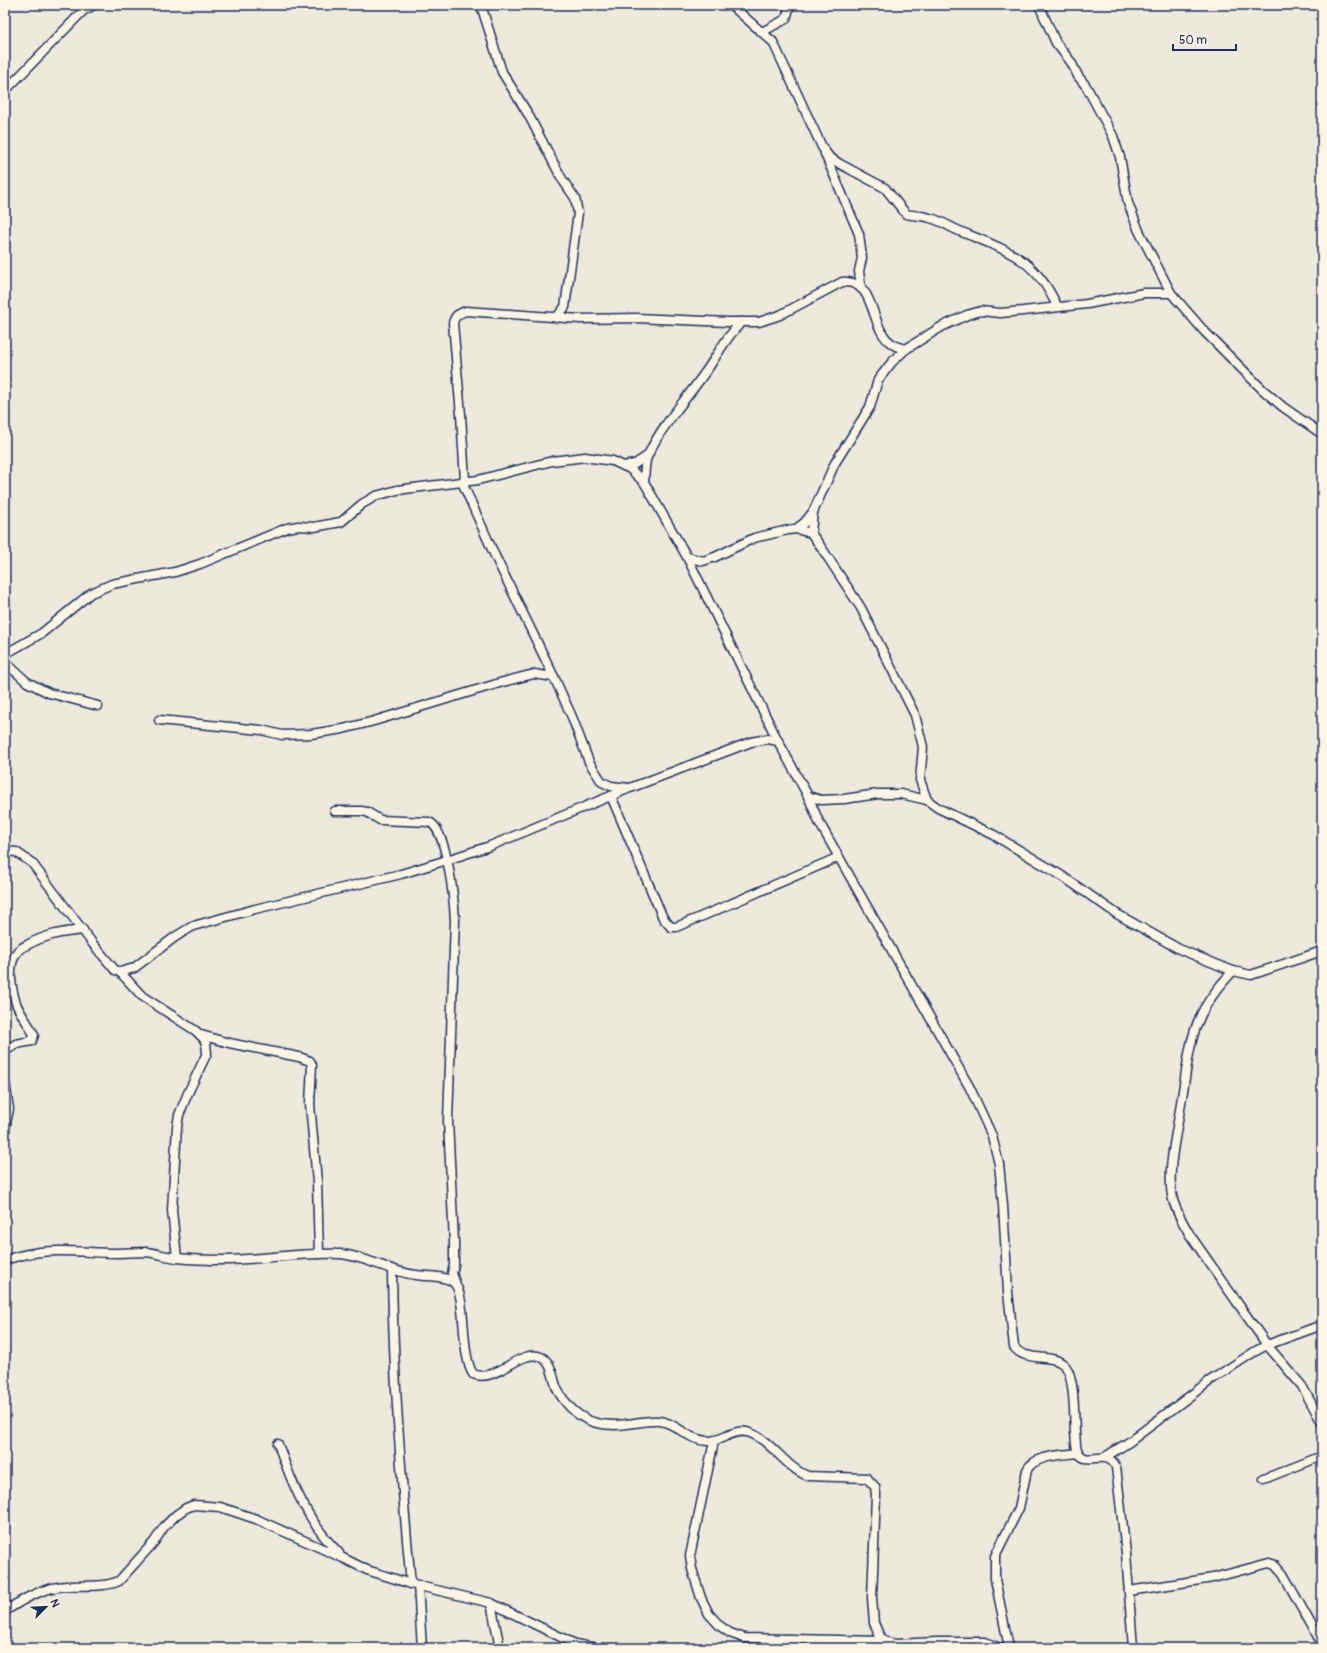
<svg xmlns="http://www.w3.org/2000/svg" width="1327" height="1653" viewBox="0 0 1327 1653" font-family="Pangolin,sans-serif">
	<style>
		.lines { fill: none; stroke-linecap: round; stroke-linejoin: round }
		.street-casing { stroke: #1b2f5e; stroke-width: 11 }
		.street { stroke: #fcf5e5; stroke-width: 8 }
	</style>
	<rect width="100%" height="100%" fill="#eee9dd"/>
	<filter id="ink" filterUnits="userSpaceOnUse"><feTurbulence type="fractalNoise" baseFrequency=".025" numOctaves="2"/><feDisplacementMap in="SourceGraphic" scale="8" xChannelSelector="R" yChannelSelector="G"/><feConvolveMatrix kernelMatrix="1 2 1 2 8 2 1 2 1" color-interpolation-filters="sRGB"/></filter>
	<g filter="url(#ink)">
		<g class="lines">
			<defs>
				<g id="street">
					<polyline points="481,5 502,72 528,114 562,179 575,198 578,213 565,307 556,318"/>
					<path d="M 731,5 L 773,42 L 822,147 L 829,157 L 840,164 L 885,188 L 906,214 C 914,216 923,215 930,218 C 943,221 954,230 967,234 C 1011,252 1036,260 1057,306"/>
					<polyline points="1039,5 1056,43 1071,62 1078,76 1086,86 1113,136 1120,157 1128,203 1139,231 1171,293 1204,331 1262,389 1283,407 1322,434"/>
					<polyline points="762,32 786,19 790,5"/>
					<polyline points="5,91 83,11 94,5"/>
					<polyline points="825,154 859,234 862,258 859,271 861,288"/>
					<polyline points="624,466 635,464 647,456"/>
					<path d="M 465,480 L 461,415 L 453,323 C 455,315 458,314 466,311 L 580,319 L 636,318 L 728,322 L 759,322 L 780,315 L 842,282 C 877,279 869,328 891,343 C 895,346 900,348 906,349"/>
					<polyline points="462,482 495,556 554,677 572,717 589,762 602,782 611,786 629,788"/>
					<path d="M 644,482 C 645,474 644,462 648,455 C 662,425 685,401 704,374 C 717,357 725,337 742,322"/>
					<polyline points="796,529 804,523 813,512 835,463 870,407 878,380 892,362 906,349 941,327 967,315 981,311 1000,313 1023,311 1087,304 1144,293 1171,293"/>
					<polyline points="811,533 813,512"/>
					<polyline points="687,557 703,561 715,557 754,538 788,530 796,529 811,533 821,547 861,608 915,715 923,747 920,780 927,800"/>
					<polyline points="5,654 42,633 91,593 112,584 175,572 200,564 287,528 298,526 314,527 341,522 362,504 376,496 397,490 478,480 552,461 585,457 613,461 630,469 644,482 655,501 687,557 778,741"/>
					<polyline points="5,662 27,682 49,693 98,706"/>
					<polyline points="159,720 261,730 282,735 311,734 343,729 374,721 503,682 534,674 554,677"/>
					<polyline points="611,796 663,918 671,927 676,927 698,918 839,857"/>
					<path d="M 808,796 L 819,822 L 970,1088 L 992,1136 L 999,1164 L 1003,1205 L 1008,1292 L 1014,1347 C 1027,1364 1053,1351 1066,1367 C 1075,1379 1074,1418 1075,1433 C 1076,1439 1075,1446 1078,1452 C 1086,1468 1107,1447 1116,1467 L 1126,1553 L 1133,1648"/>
					<path d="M 335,811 L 361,811 L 367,812 L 380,820 L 429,822 C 447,828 454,901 455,920 L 448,1121 L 454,1242 L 454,1265 L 452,1273 L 456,1285"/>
					<polyline points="5,851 16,852 32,863 93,944 115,970 120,972 134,968 175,937 193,926 255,909 401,874 447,860 490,846 630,788 751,742 768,739 778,741 808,796 821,800 844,799 878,794 901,794 927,800 938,808 994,835 1062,876 1117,914 1179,949 1233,971 1251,975 1322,951"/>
					<path d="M 1233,971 C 1220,985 1208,999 1200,1017 C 1188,1043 1186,1076 1181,1103 C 1177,1132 1167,1168 1172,1196 C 1175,1210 1183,1223 1190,1235 L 1267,1345 L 1302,1386 L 1322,1423"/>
					<polyline points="120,972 142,996 196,1031 204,1039 206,1044 207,1053 188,1093 179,1115 177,1127 172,1210 177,1258"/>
					<polyline points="201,1035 229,1043 299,1057 310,1061 312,1065 310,1104 317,1182 319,1254"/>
					<path d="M 5,1051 L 16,1044 L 32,1041 L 34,1035 C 29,1024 20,1014 16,1003 C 11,988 7,966 17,952 C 19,949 23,947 27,945 C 45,935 62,932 83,930"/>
					<polyline points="5,1082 9,1109 5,1128"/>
					<path d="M 5,1260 C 47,1246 73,1252 115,1253 C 125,1253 135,1252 146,1252 C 157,1253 167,1257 178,1258 C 195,1260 213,1260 229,1260 C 266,1259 304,1252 341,1254 C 368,1257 390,1272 416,1275 C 427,1277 446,1275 454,1283 C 467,1295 460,1354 473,1374 C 496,1384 520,1348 541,1357 C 553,1362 553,1382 558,1391 C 564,1402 575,1414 586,1419 C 597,1425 614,1426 627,1424 C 638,1423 649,1420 660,1421 C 677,1423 687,1440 707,1441 C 722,1442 732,1429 747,1432 C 770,1438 785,1468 808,1476 L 867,1478 L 875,1487 L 876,1494 L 872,1598 L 874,1623 L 880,1637 L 883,1641 L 895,1644 L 937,1642 L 985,1642 L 1000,1648"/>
					<path d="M 392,1269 C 393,1374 401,1479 411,1584"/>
					<polyline points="714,1441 690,1556 692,1569 701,1598 709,1614 720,1626 730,1633 744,1638 883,1641"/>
					<path d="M 278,1444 C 292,1484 308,1523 339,1553"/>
					<polyline points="1105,1457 1129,1442 1211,1380 1254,1352 1267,1345 1322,1325"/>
					<polyline points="1264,1479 1322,1456"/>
					<polyline points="418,1585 422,1648"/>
					<polyline points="1129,1591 1213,1578 1269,1563 1275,1565 1283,1574 1322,1644"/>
					<polyline points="491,1603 500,1648"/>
					<path d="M 5,1611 C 24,1599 43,1587 67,1586 C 84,1585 103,1588 119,1581 L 154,1542 L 164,1527 L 176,1515 L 186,1508 L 194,1505 L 220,1507 L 256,1519 L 343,1558 L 367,1570 L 411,1584 L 491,1603 L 575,1644 L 597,1648"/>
					<path d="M 1009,1648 L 995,1579 L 995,1556 L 1019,1508 L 1027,1470 C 1034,1455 1063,1455 1078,1453"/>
				</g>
			</defs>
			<use href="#street" class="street-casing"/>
			<use href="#street" class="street"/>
		</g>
	</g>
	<rect width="1327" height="1653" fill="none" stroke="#fcf5e5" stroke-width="20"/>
	<rect x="10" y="10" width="1307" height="1633" fill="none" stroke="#1b2f5e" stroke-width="1.5" filter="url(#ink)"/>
	<g transform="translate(46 1607) rotate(66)" stroke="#fcf5e5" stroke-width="3" paint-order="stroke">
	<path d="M0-3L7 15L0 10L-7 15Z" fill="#1b2f5e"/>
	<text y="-6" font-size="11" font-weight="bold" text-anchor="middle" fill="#1b2f5e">N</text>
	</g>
	<path d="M1173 44v6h63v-6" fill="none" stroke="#1b2f5e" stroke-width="2"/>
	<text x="1179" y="44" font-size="12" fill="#1b2f5e" stroke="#fcf5e5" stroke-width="3" paint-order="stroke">50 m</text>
</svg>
